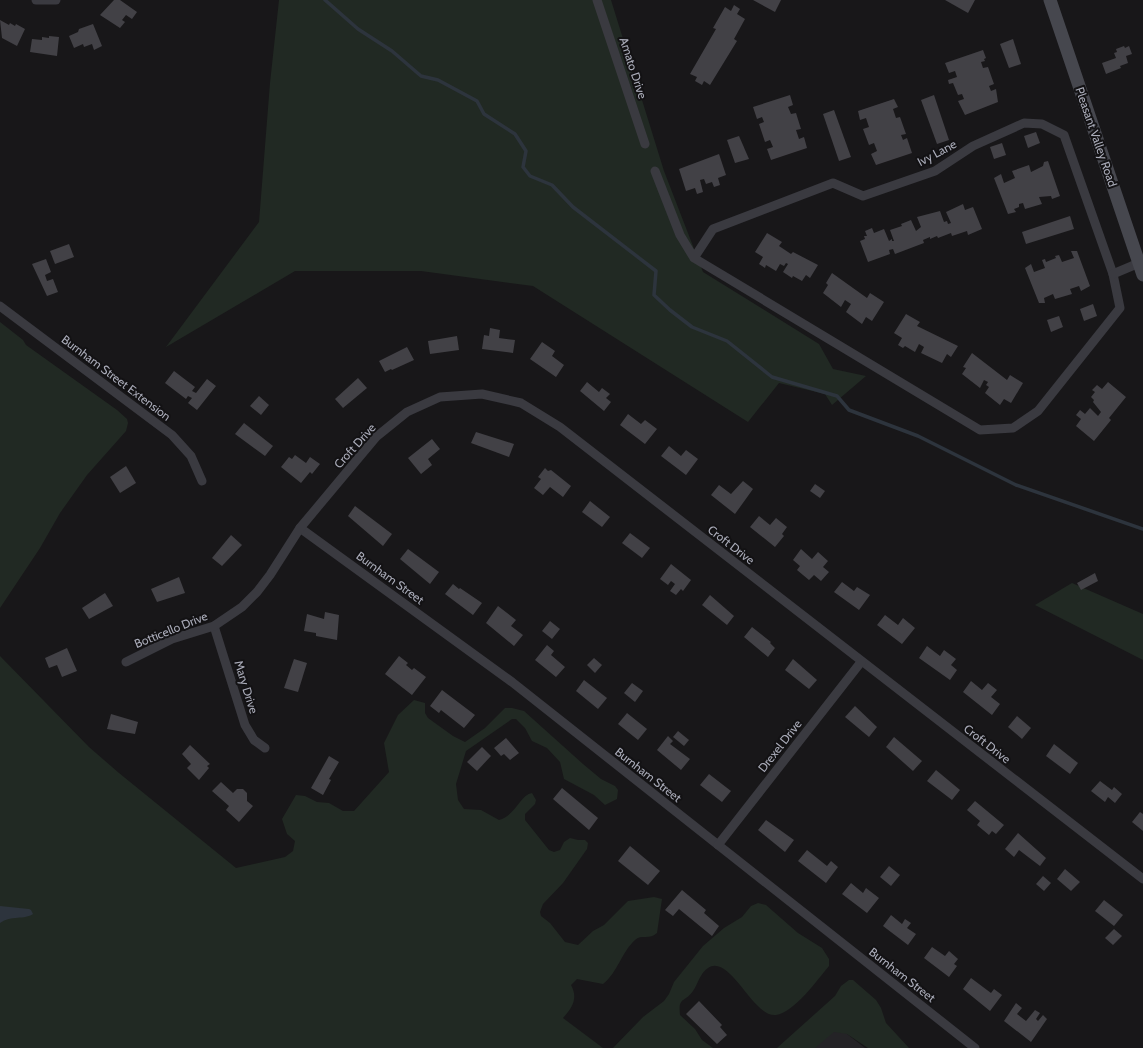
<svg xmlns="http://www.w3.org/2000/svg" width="1143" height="1048" viewBox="0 0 1143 1048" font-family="Cabin,sans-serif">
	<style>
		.built { fill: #242326 }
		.green { fill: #212923 }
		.water { fill: #2d343d }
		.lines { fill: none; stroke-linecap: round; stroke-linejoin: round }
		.stream { stroke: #2d343d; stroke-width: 3.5 }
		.building { fill: #424146 }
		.street { stroke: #3a3a40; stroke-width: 9 }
		.secondary { stroke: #46474e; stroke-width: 13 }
		.labels { text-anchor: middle; stroke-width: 4; stroke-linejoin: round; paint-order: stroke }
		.street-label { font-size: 12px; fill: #aaacb9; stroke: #131214 }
	</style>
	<rect width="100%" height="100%" fill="#181719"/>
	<polygon class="built" points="838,1027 865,1048 814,1048"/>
	<g class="green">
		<polygon points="279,0 611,0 664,171 703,272 819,344 833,369 866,376 832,405 825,394 779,383 748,422 533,286 421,271 295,271 166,347 259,222 270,83"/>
		<polygon points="0,322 23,340 26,345 117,410 127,419 128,423 126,431 87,475 60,513 40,548 0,608"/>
		<polygon points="1072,583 1143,614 1143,660 1035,605"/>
		<path d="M 0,656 L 89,747 L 119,773 L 236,868 L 285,857 L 293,851 L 295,841 L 287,834 L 282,819 L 296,795 L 305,796 L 317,802 L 329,803 L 343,811 L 354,811 L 389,772 L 384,743 L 398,715 L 414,700 L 425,703 L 425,713 L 428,718 L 453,736 L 465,742 L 485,728 L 505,708 L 512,708 L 524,711 L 583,764 L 601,779 L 615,786 L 618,790 L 617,799 L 605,805 L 594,795 L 564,779 L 560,762 L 547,748 L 532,741 L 525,728 L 516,719 L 512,719 L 466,751 L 456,784 L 458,800 L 464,809 L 481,810 L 499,820 C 515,816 520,795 532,793 L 536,800 L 535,804 L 525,814 L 525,820 L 549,850 L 554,852 L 560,850 L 564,842 L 570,838 L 578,840 L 585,840 L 588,843 L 587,849 L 563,883 L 543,904 L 540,912 L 541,916 L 550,923 L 565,942 L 578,945 L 593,931 L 604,925 L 628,901 L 654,897 L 662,899 L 657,933 C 650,940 641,934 635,940 C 621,953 618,972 603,984 L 577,979 L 571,985 C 578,998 573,1007 563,1018 L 603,1048 L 0,1048 Z"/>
		<path d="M 758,903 L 766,905 L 798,933 L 822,948 L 829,959 L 829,966 C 818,979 794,1013 776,1015 C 753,1018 730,953 708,968 C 700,973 698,984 693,991 C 685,1003 678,996 680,1015 L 695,1029 L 702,1040 L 713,1048 L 613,1048 L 643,1017 L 664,1001 L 669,994 L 674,982 L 703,946 L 724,928 L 742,917 L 751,906 Z"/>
		<polygon points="849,980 853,980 876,1000 881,1008 886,1023 909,1048 868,1048 847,1034 834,1032 815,1048 777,1048 835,996 841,986"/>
	</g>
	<path class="water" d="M 0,906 L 29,909 L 31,910 L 33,914 C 25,920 11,915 0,923 Z"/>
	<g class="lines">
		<polyline class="stream" points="325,0 358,29 392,51 421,76 438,80 477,101 484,114 515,134 526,151 523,167 530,176 552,185 573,207 656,271 654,295 670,310 692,327 727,341 772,377 837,396 849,410 918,436 1016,485 1143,529"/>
	</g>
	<g class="building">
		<polygon points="114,0 120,0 137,12 132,19 126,15 122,20 125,22 120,28 100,15"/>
		<polygon points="753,0 781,0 775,12"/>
		<polygon points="945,0 975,0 968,13"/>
		<polygon points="734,5 740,9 737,14 745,19 734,39 737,41 710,85 704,81 702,85 695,81 697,77 690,74 716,29 713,28 725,7 731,11"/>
		<polygon points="0,20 9,25 10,23 15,26 16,24 25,29 17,46 2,38"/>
		<polygon points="93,24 102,46 94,50 92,44 84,47 83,44 74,48 69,36 78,32 79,29"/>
		<polygon points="49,36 59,37 57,56 30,52 32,39 42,40 42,37 49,38"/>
		<polygon points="1013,39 1021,64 1009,68 1000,44"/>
		<polygon points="1124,46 1125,48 1129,46 1132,54 1126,56 1128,63 1120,66 1121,68 1106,74 1102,63 1116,58 1114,53 1117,52 1116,49"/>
		<polygon points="983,50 986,58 984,59 985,61 981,62 983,68 988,67 994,84 989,86 991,91 996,89 998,102 965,115 958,101 964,99 962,94 958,95 953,83 949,84 948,80 957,77 955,71 949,73 945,63"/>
		<polygon points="790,95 793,105 788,107 791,114 796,113 801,129 796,130 799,139 804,137 807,148 771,160 767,149 773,147 770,140 765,142 759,124 764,122 762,117 757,119 753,107"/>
		<polygon points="934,95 949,140 937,144 921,100"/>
		<polygon points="894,99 898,107 893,109 896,118 900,117 906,134 901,135 903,140 907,138 912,153 876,165 871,154 877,151 874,143 869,145 863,129 869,127 866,118 860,120 858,111"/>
		<polygon points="834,110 851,157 839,161 823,114"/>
		<polygon points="1036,132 1040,143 1028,148 1024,136"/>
		<polygon points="739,136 749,159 735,163 727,140"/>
		<polygon points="1002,143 1006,155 994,159 990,147"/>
		<polygon points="719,154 726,175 718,178 720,185 714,187 712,182 706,184 704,179 700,180 703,192 697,194 695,188 686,191 679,169"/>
		<polygon points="1048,161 1060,196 1052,199 1051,196 1039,197 1042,204 1025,209 1023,203 1019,204 1019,207 1014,209 1016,212 1008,214 994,178 1001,174 1004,183 1015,178 1012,171 1029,165 1031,172 1043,166 1044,162"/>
		<polygon points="963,204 965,210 973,207 982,229 968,235 967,231 952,236 951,233 938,238 937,236 930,239 930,237 923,240 924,243 895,254 893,249 889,250 890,254 868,262 860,241 865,239 864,236 867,236 865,231 872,228 874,233 884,229 889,241 892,239 892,241 894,241 890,230 902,226 901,224 911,220 916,231 921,227 917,217 940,211 944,222 947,221 948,224 951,223 946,212"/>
		<polygon points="1070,216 1074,229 1026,244 1022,232"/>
		<polygon points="767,233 782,242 779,246 791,254 793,252 818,265 810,278 806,275 802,281 793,276 792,278 783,272 788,264 786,263 784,266 780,264 776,271 766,265 765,268 759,264 763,257 755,252"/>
		<polygon points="69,244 74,257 55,264 50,251"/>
		<polygon points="1071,251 1077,251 1090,286 1081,291 1079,286 1070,289 1072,294 1055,299 1053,294 1044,298 1045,303 1039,303 1025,268 1031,264 1034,272 1045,268 1042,260 1045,259 1046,262 1056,258 1055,256 1059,255 1062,262 1074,258"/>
		<polygon points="46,259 51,272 45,275 47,281 53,279 58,292 47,296 32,264"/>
		<polygon points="832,273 867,298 870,293 884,302 872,321 866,317 862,324 846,312 851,304 845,300 841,307 823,293 828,285 826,283"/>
		<polygon points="1093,304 1097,316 1084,321 1080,309"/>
		<polygon points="906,314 920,322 917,326 958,346 951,357 947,354 942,363 921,353 924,347 919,344 915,352 905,346 903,348 898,345 902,338 894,333"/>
		<polygon points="1059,316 1063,327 1051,332 1047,320"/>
		<polygon points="490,328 500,330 499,338 515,340 513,353 482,349 484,335 489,336"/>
		<polygon points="457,336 459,350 430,354 428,341"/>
		<polygon points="542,342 555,351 552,356 564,365 556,377 530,359"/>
		<polygon points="407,347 414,360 392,370 391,369 385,372 379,361"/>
		<polygon points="972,353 1007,380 1010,375 1023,383 1011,403 1004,399 1000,405 985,393 989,387 986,385 988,382 984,380 980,388 962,374 966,368 963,367"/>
		<polygon points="174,371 195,387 192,391 196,393 207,379 216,386 197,410 188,403 192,398 188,396 186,399 165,383"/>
		<polygon points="358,378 367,388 343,408 335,399"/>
		<polygon points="587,382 599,392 602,388 610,394 606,398 611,402 604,411 580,391"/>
		<polygon points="1108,382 1126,397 1109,418 1111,420 1094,441 1076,426 1081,419 1076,415 1080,410 1085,414 1090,408 1098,416 1101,412 1093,402 1094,400 1091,397 1095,392 1092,390 1097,385 1102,389"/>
		<polygon points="259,396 269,405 261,415 250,406"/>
		<polygon points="628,414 641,424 645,420 657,429 645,444 620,425"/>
		<polygon points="244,423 273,446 265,456 235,434"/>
		<polygon points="476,432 514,444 509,457 471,443"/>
		<polygon points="432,439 440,449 428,459 432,465 421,474 408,458"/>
		<polygon points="669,446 681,456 686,450 698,459 686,475 661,456"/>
		<polygon points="295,455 306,463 310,457 320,464 312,474 310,472 301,483 281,467 289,457 292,459"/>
		<polygon points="126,466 136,483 120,493 110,477"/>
		<polygon points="545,468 548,471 551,470 571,486 563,497 550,487 543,495 534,488 541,479 538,477"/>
		<polygon points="743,481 753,489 735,514 711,495 719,485 731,494"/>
		<polygon points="815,484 825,491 820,498 810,491"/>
		<polygon points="590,501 610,517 602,527 582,512"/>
		<polygon points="355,506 392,534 383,546 348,516"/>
		<polygon points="759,516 770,525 776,518 787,527 782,534 784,536 775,547 750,527"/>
		<polygon points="630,533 650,548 642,558 622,543"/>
		<polygon points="231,535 242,545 222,566 212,558"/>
		<polygon points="408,549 439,572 430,584 400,559"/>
		<polygon points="801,549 812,559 818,552 828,561 823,567 829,572 821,581 814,575 809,580 797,570 800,566 793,560"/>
		<polygon points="671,564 691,580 683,591 681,589 676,595 670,591 675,584 671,581 668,585 660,579"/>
		<polygon points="1095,573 1098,581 1081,590 1077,583"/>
		<polygon points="179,577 185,593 157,602 151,589"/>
		<polygon points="842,582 854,591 857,587 870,595 859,610 834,592"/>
		<polygon points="453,584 459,589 460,588 482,603 473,615 445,594"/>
		<polygon points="105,593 113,606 89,619 82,608"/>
		<polygon points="710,595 734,616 727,625 702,605"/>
		<polygon points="498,606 516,620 511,626 523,635 514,646 486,623"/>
		<polygon points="325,612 339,615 337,640 316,636 316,633 304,631 307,614 324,619"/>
		<polygon points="885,615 898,625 903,618 915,628 902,644 877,625"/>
		<polygon points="550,621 560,629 552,639 542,631"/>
		<polygon points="752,627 771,642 770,643 775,648 768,657 744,637"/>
		<polygon points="547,645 554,651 551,655 565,667 556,677 535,660"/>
		<polygon points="927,646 940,656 944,650 956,659 951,665 957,670 950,680 919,658"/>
		<polygon points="67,648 77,671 62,677 57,665 49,668 45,658"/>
		<polygon points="399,656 408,663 406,665 412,670 414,668 426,677 412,695 385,674"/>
		<polygon points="594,658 602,665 595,673 587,665"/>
		<polygon points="294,659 307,663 298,692 284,688"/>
		<polygon points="793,659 817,680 809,689 785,670"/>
		<polygon points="584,680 607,698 598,709 576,691"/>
		<polygon points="971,681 982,690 988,683 997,690 991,697 1000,704 992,715 963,692"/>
		<polygon points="632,683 643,691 635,702 624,693"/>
		<polygon points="442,690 475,715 464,728 441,710 439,713 430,706"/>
		<polygon points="855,706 877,727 869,737 845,717"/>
		<polygon points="627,713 647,729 638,740 618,724"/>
		<polygon points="111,714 138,722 135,734 107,729"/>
		<polygon points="1017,716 1031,728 1022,739 1008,727"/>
		<polygon points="678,731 689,740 684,746 673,737"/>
		<polygon points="668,736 673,741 670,744 690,759 681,770 657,750"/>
		<polygon points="894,737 922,761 913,771 886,747"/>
		<polygon points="506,738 519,753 510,760 504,754 501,756 494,748"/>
		<polygon points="1054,744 1078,763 1070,774 1046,756"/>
		<polygon points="190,745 210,764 207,766 209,768 199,780 187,768 191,764 182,754"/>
		<polygon points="482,747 491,756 477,771 467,762"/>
		<polygon points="329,756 339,762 329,779 331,780 323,795 311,788"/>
		<polygon points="936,770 960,790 952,800 927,781"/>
		<polygon points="709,774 731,791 722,802 700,785"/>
		<polygon points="1100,781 1112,790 1114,787 1122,794 1115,803 1108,797 1105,802 1091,791"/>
		<polygon points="221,782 233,793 237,789 243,789 247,793 247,801 253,806 239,822 226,810 229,806 212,791"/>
		<polygon points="562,788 598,818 589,830 553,799"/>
		<polygon points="975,801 1004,825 996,834 992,831 989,835 977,825 980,821 967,810"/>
		<polygon points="1140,812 1143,814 1143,831 1132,822"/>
		<polygon points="766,820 794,840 785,852 758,830"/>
		<polygon points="1018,833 1046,858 1040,866 1019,850 1014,857 1005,849"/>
		<polygon points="630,846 660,871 648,885 618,861"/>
		<polygon points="807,850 827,866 831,861 838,867 826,883 798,861"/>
		<polygon points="889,866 900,875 891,886 880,877"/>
		<polygon points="1065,869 1080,882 1071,891 1057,879"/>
		<polygon points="1043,876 1051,883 1044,891 1036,884"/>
		<polygon points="851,883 863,893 866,888 879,898 867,913 842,894"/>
		<polygon points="682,890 706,910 704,913 719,926 712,936 679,909 673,916 665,910"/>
		<polygon points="1104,900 1123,915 1114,926 1095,911"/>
		<polygon points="891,915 902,924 905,919 911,923 907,928 916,934 908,945 883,926"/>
		<polygon points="1114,929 1122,936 1113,945 1105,938"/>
		<polygon points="932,947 945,956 949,951 958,959 954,964 957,966 949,977 924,958"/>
		<polygon points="971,978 991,993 994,989 1002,995 990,1011 963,989"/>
		<polygon points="699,1001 722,1025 720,1027 727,1035 717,1044 686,1014"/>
		<polygon points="1016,1003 1022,1008 1017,1014 1026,1021 1035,1010 1040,1013 1036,1019 1038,1021 1043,1015 1047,1019 1031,1042 1004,1021"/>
	</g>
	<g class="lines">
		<g class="street">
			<polyline points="36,0 56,0"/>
			<polyline points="597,0 645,144"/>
			<polyline points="655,171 680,235 694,258 980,430 1013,428 1038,411 1120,308 1113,274 1064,135 1042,124 1024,123 973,146 935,171 863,196 833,183 713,229 694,258"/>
			<polyline points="1113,274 1139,263"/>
			<polyline points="0,306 172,435 191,456 202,481"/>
			<polyline points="300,528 512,682 975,1048"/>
			<polyline points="214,626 245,725 254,740 265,748"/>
			<polyline points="126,662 172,639 214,626 242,607 257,592 270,575 300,528 376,437 407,412 440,397 482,394 521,403 560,427 1143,879"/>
			<polyline points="718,845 861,662"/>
		</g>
		<polyline class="secondary" points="1050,0 1143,275"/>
	</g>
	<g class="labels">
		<g class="street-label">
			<text transform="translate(633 68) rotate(72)" y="4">Amato Drive</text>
			<text transform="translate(1096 137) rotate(71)" y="4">Pleasant Valley Road</text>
			<text transform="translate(937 153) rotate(-28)" y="4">Ivy Lane</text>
			<text transform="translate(116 378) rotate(37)" y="4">Burnham Street Extension</text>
			<text transform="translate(355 446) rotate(-48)" y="4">Croft Drive</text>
			<text transform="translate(731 545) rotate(38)" y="4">Croft Drive</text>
			<text transform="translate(390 578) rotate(36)" y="4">Burnham Street</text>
			<text transform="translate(171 630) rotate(-22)" y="4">Botticello Drive</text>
			<text transform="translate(246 687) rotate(73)" y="4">Mary Drive</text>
			<text transform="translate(987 744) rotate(38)" y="4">Croft Drive</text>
			<text transform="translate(780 746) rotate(-52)" y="4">Drexel Drive</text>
			<text transform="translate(648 775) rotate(38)" y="4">Burnham Street</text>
			<text transform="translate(902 975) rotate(38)" y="4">Burnham Street</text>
		</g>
	</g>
</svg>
